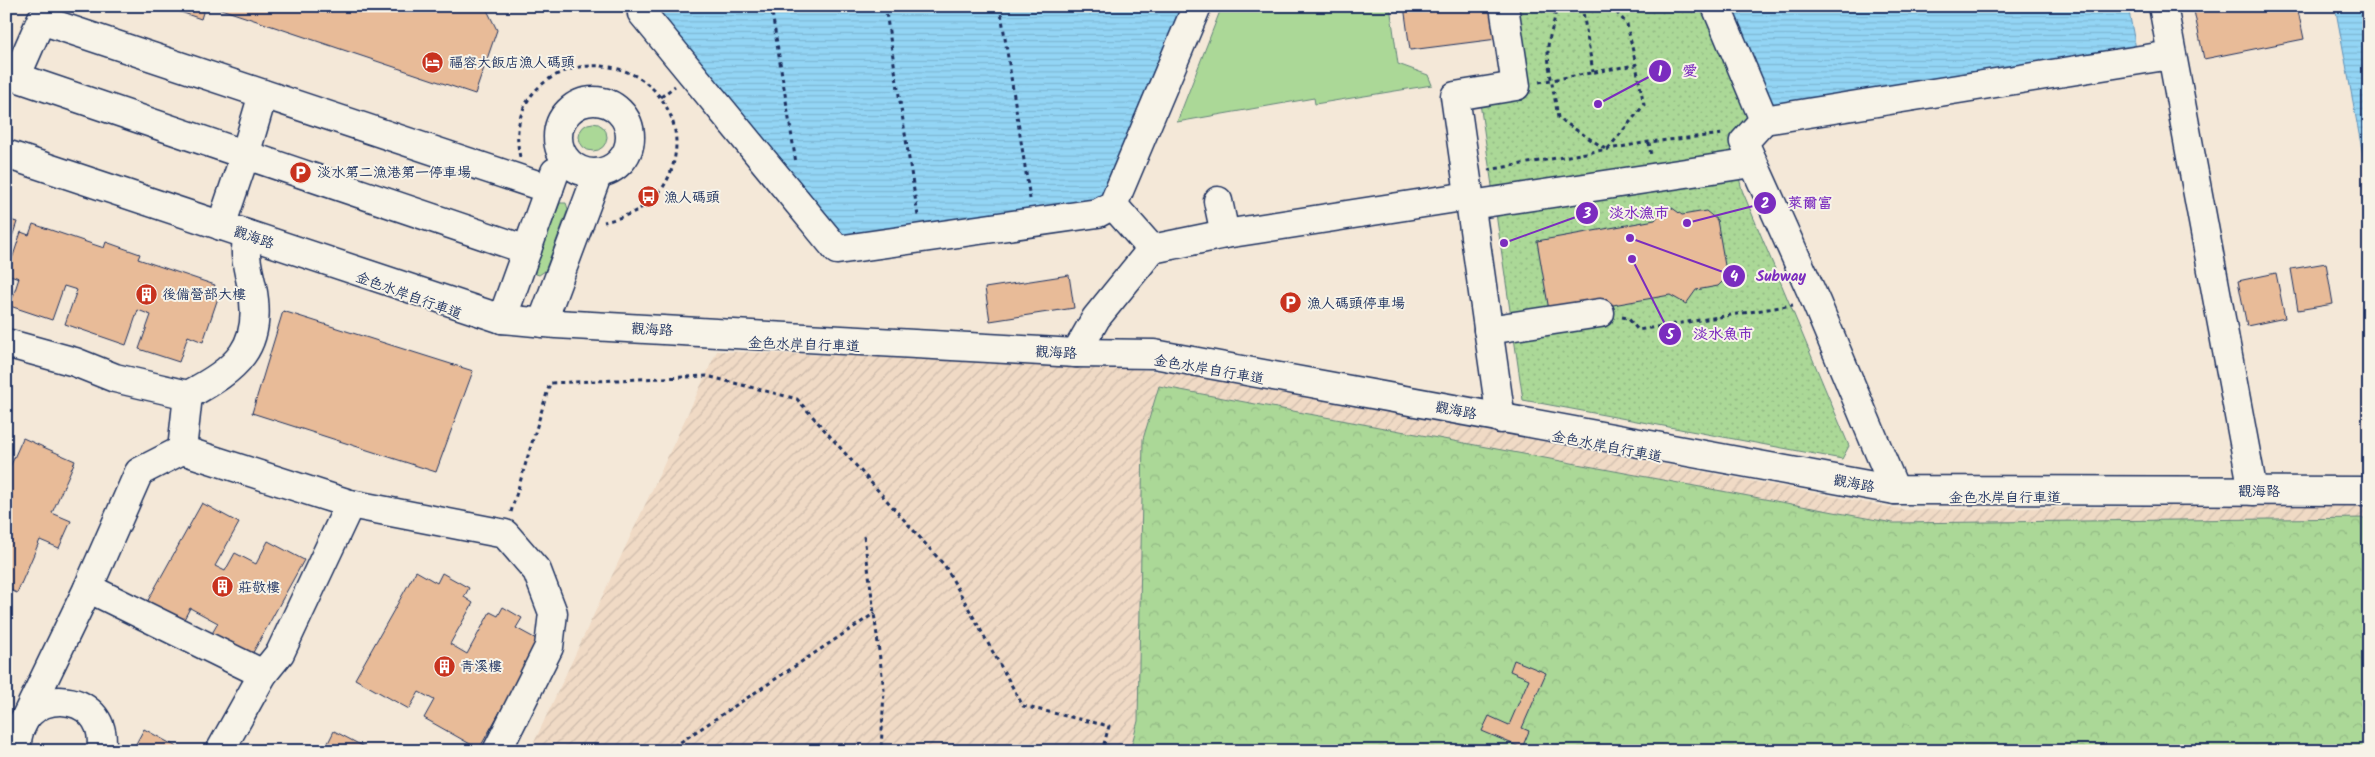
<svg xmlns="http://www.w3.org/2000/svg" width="2375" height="757" viewBox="0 0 2375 757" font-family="Kalam,'LXGW WenKai TC',sans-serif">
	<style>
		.industrial { fill: url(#industrial-furrows) }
		.grass { fill: #abd897; stroke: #63847a }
		.forest { fill: url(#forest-crowns); stroke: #63847a }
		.park { fill: url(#park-dots); stroke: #63847a }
		.water { fill: url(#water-rules); stroke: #6393b9 }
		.building { fill: #e8bb98; stroke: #1b2f5e }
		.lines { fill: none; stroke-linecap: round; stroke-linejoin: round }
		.minor-casing { stroke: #1b2f5e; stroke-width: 31 }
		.path { stroke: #1b2f5e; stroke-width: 3; stroke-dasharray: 4 4; stroke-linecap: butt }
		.minor { stroke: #f7f3e8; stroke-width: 28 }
		.labels { text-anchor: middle; stroke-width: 4; stroke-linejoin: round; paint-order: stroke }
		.poi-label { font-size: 14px; fill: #1b2f5e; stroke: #f7f3e8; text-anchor: start }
		.street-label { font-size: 14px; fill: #1b2f5e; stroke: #f7f3e8 }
		.leader { fill: none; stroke: #7b2cbf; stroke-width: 2 }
		.callout-dot { fill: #7b2cbf; stroke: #f7f3e8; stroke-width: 2 }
		.mark-label { font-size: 15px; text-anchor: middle; font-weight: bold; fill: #fff }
		.callout-label { font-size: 15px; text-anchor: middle; font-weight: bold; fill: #7b2cbf; stroke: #f7f3e8; stroke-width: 4; stroke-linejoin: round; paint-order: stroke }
	</style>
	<defs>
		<pattern id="industrial-furrows" width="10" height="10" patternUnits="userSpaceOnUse" patternTransform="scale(1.25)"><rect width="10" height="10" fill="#f0dac5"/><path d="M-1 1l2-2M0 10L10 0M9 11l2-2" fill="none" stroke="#cdbbac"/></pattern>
		<pattern id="forest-crowns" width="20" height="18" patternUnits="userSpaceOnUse" patternTransform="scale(1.25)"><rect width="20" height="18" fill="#abd897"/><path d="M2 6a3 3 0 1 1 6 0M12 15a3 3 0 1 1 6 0" fill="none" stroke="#93ba85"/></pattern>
		<pattern id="park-dots" width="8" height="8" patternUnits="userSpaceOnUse" patternTransform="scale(1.25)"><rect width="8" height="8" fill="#abd897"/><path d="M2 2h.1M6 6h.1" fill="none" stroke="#93ba85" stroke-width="1.8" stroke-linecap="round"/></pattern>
		<pattern id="water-rules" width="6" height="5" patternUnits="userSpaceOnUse" patternTransform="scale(1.25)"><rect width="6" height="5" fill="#93d5f5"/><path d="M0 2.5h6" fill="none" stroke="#7eb7d4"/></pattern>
	</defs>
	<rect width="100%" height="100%" fill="#f4e8d8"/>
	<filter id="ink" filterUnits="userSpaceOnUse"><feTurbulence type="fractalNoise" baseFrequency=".02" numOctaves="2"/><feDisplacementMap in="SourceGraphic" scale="10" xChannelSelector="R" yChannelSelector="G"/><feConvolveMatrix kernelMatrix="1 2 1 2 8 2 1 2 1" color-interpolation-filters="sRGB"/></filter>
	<g filter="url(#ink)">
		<polygon class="industrial" points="717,351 1090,365 1188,374 1905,510 2369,503 2369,751 530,751"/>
		<g class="grass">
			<polygon points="1222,6 1390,6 1398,64 1428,75 1432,85 1315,104 1314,98 1177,122"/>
			<circle cx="593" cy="137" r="14"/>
			<polygon points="560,203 566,203 568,209 545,271 539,275 536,274 535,267"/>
		</g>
		<polygon class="forest" points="1159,386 1893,523 2369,518 2369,751 1130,751 1138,721 1143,439"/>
		<polygon class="park" points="1517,6 1704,6 1754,120 1729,136 1742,190 1849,446 1842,459 1523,400 1480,103 1531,93"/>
		<g class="water">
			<polygon points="660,6 1181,6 1099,200 846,237 658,11"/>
			<polygon points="1721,6 2128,6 2136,49 1764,111"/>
			<polygon points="2335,6 2369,6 2369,170 2366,171"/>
		</g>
		<g class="building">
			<polygon points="163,6 205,6 201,19"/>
			<polygon points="212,6 485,6 497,30 475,94"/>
			<polygon points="1404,6 1493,6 1497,39 1410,50"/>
			<polygon points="2193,6 2297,6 2304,39 2204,59"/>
			<polygon points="1668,205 1682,215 1706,211 1717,220 1727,277 1718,286 1696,290 1686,304 1670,295 1550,316 1537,241 1655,220"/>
			<polygon points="6,219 17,222 6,255"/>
			<polygon points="33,224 104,248 106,242 140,254 138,259 215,285 212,293 219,295 203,342 188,336 179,362 139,349 151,315 138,310 126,345 65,324 77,290 64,286 52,320 10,306 19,278 7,274 21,232 29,235"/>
			<polygon points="2326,263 2333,304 2298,310 2291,269"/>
			<polygon points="2276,273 2285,318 2247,326 2238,281"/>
			<polygon points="1069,275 1074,308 990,321 985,288"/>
			<polygon points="283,311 473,371 436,472 252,413"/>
			<polygon points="23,438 75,461 52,513 71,521 59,548 40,540 17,593 6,588 6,476"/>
			<polygon points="202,503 239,523 215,566 225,571 235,553 256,564 268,541 304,560 250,658 210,637 218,623 190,608 182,623 146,604"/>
			<polygon points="416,571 437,583 442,573 469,588 464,597 473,603 450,644 467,654 490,612 498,616 503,607 522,618 516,628 540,641 479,749 424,718 434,700 419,692 409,709 355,679"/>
			<polygon points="1514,660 1546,673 1522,728 1529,731 1522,748 1482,731 1489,716 1509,725 1529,679 1510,671"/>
			<polygon points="144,729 184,751 132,751"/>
			<polygon points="334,731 372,751 324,751"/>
		</g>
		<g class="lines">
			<defs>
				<g id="minor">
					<polyline points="645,6 642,13 837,250 1098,213 1113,205 1197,6"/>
					<polyline points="1716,6 1764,120 2171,55"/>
					<polyline points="2163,6 2253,491"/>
					<circle cx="594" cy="137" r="36"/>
					<polyline points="1764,120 1744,142 1816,302 1895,490"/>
					<polyline points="6,154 502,319 556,324 1076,353 1154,354 1895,490 2369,491"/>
					<polyline points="1218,201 1225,234"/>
					<polyline points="1113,205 1152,249"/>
					<polyline points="1471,205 1753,163"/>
					<polyline points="221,226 245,155 263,94"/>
					<polyline points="527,250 16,77 41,20 549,189"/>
					<polyline points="502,319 555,172"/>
					<polyline points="542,323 598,173"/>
					<polyline points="1488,330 1600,313"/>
					<path d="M 6,343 L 75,362 L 115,378 L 188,395 C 236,369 264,348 252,287 C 248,269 243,253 248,235"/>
					<polyline points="1076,353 1096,318 1152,249 1225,234 1469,196"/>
					<polyline points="1501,419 1455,96 1516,86 1504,6"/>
					<polyline points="182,450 350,504 505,534 537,571 553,613 549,647 497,751"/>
					<polyline points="88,588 263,674"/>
					<polyline points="21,727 88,588 139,472 182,450 188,395"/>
					<path d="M 17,751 C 13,682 112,687 101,751"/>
					<polyline points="220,751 263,674 280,653 350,504"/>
				</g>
			</defs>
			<use href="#minor" class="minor-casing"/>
			<g class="path">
				<polyline points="771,6 796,163"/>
				<polyline points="885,6 918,216"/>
				<polyline points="1000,6 1030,199"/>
				<polyline points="1582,6 1593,72"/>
				<polyline points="1611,6 1627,24 1636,65"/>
				<path d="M 1539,82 C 1571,77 1603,70 1636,65 L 1644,105 L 1607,150 L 1558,118 C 1555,96 1549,74 1548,52 C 1547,36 1557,23 1555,6"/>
				<polyline points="661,97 675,86"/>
				<polyline points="1649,142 1651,157"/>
				<path d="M 520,157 C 499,63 629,32 668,110 C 677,128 678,146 673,165 C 663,200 638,214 604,222"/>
				<polyline points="1488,170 1649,142 1724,134"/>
				<polyline points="1622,317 1628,318 1638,330 1793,305"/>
				<polyline points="511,512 550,383 707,376 797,399 945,566 1023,706 1109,726 1102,751"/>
				<polyline points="864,536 884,690 881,751"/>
				<polyline points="667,751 875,613"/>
			</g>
			<use href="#minor" class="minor"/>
		</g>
	</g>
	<defs>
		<symbol id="hotel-disc" viewBox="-11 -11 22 22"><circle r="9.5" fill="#c8321e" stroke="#f7f3e8"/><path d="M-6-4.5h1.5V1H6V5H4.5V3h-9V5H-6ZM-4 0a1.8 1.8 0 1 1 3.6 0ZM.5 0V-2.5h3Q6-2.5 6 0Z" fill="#fff"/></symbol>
		<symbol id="parking-disc" viewBox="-11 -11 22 22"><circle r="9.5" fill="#c8321e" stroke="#f7f3e8"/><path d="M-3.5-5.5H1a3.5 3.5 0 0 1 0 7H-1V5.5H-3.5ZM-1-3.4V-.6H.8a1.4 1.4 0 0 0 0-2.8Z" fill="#fff"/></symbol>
		<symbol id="bus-disc" viewBox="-11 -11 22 22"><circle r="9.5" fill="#c8321e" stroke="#f7f3e8"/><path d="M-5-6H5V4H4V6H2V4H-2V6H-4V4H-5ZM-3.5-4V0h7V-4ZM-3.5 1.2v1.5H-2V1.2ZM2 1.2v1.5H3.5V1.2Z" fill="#fff"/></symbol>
		<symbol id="building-disc" viewBox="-11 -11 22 22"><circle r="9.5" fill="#c8321e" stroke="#f7f3e8"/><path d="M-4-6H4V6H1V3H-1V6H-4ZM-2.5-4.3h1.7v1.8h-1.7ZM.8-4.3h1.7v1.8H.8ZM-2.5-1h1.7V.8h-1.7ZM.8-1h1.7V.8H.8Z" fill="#fff"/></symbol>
	</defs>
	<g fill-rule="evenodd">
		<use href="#hotel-disc" x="420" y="50" width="25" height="25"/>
		<use href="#parking-disc" x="288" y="160" width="25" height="25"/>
		<use href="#bus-disc" x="636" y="184" width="25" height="25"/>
		<use href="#building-disc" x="134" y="282" width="25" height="25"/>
		<use href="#parking-disc" x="1278" y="290" width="25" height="25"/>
		<use href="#building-disc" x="210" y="574" width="25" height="25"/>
		<use href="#building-disc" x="432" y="654" width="25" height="25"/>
	</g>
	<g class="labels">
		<g class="poi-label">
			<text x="449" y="67">福容大飯店漁人碼頭</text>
			<text x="317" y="177">淡水第二漁港第一停車場</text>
			<text x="664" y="202">漁人碼頭</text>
			<text x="162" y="299">後備營部大樓</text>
			<text x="1307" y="308">漁人碼頭停車場</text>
			<text x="238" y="592">莊敬樓</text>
			<text x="460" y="671">青溪樓</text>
		</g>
		<g class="street-label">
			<text transform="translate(254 237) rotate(19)" y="5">觀海路</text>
			<text transform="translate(409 295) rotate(20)" y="5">金色水岸自行車道</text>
			<text transform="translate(652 329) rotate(3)" y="5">觀海路</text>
			<text transform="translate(804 344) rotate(2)" y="5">金色水岸自行車道</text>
			<text transform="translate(1056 352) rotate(3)" y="5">觀海路</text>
			<text transform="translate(1209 369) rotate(10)" y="5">金色水岸自行車道</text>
			<text transform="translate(1456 410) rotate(11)" y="5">觀海路</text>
			<text transform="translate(1607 446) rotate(11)" y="5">金色水岸自行車道</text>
			<text transform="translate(1854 483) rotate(10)" y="5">觀海路</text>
			<text x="2259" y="496">觀海路</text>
			<text x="2005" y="502">金色水岸自行車道</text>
		</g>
	</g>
	<path class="leader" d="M1598 104L1660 71M1687 223L1765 203M1504 243L1587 213M1630 238L1734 276M1632 259L1670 334"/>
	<g class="callout-dot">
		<circle cx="1598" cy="104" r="5"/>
		<circle cx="1687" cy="223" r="5"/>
		<circle cx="1504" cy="243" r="5"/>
		<circle cx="1630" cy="238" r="5"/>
		<circle cx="1632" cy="259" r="5"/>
		<circle cx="1660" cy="71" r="12"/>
		<circle cx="1765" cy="203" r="12"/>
		<circle cx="1587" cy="213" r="12"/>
		<circle cx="1734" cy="276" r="12"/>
		<circle cx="1670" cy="334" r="12"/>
	</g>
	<g class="mark-label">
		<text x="1660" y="76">1</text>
		<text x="1765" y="208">2</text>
		<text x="1587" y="218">3</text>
		<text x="1734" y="281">4</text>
		<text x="1670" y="339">5</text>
	</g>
	<g class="callout-label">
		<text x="1690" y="76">愛</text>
		<text x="1810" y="208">萊爾富</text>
		<text x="1639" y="218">淡水漁市</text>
		<text x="1781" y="281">Subway</text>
		<text x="1723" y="339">淡水魚市</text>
	</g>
	<rect width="2375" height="757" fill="none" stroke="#f7f3e8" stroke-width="25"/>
	<rect x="12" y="12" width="2350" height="732" fill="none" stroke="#1b2f5e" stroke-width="2" filter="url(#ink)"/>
</svg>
